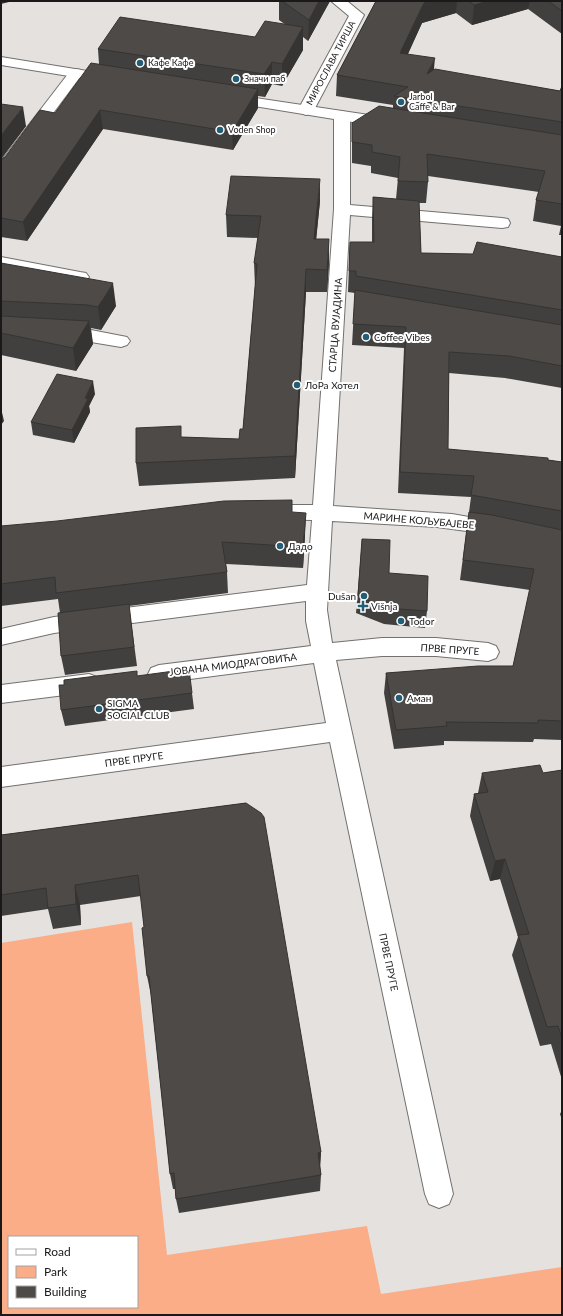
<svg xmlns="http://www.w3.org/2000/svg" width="563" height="1316" viewBox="0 0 563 1316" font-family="Lato,sans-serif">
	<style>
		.green { fill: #faad87; fill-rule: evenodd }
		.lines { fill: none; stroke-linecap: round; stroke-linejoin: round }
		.minor-casing { stroke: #73706e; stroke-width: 2 }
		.major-casing { stroke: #73706e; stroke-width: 2 }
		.minor { fill: #fff; fill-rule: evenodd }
		.major { fill: #fff; fill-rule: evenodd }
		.wall { fill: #42403e }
		.shaded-wall { fill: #363432 }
		.building { fill: #4d4a48; stroke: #363432 }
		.poi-dot { fill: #225e76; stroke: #fff; stroke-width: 1.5 }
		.labels { text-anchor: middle; stroke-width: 4; stroke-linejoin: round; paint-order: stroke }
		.far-poi-label { font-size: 9px; fill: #1a1818; stroke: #fff; text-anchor: start }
		.far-street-label { font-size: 9px; fill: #1a1818; stroke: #fff }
		.street-label { font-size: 10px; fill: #1a1818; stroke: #fff }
		.poi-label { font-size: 10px; fill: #1a1818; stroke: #fff; text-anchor: start }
	</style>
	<rect width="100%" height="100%" fill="#e5e1df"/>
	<path class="green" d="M 132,922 L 167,1255 L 367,1226 L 381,1294 L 562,1267 L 562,1315 L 1,1315 L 1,943 ZM 9,1237 L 137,1237 L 137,1307 L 9,1307 Z"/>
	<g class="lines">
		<defs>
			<g id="minor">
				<polygon points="331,1 347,1 364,15 314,110 311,113 306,115 301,113 298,110 349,16"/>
				<polygon points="76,69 81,70 83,73 7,175 1,177 1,161 71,70"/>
				<polygon points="342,111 347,113 350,116 350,205 502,218 508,219 510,223 508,227 502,228 350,215 333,506 452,514 503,523 506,528 503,533 496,535 437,527 332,521 327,610 332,643 382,638 436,638 488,643 496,646 499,652 496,658 488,661 436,656 382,656 336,660 453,1194 449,1204 439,1208 429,1204 425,1194 330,742 1,787 1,767 326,723 314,663 159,683 151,680 148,674 151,668 159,665 311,646 306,621 306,601 54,633 1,645 1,629 54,617 307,585 312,520 264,519 257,517 254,512 257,507 264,505 313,505 334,209 334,116 337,113"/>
				<polygon points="1,257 80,272 86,273 89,277 86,281 80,282 1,267"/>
				<polygon points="1,325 50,329 91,330 127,337 130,341 127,345 121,347 91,342 50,341 1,337"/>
				<polygon points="89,674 97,677 100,683 97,689 89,692 1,703 1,685"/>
			</g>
			<g id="major">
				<polygon points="1,57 112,75 117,76 119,79 117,82 112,83 1,65"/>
				<polygon points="229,94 389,118 394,120 397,123 394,126 389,128 224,101 222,98 224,95"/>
			</g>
		</defs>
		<use href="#minor" class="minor-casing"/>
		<use href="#major" class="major-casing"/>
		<use href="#minor" class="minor"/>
		<use href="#major" class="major"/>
	</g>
	<g class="wall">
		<polygon points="279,1 330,1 308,41 303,37 303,50 282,86 272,84 265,97 258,96 258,108 233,150 103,129 27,241 1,237 1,104 26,126 1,159 5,157 55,113 99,64 98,49 255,37 286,25 279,20"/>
		<polygon points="376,1 562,1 562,34 528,9 472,25 456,13 422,23 408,54 434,70 560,91 562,86 562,235 559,235 561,226 533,221 536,200 539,192 428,176 428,182 426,203 419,203 421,253 562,257 562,388 505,378 449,373 448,449 548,460 562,462 562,740 534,739 533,742 444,741 444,745 394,749 384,693 386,673 513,666 530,590 460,580 471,497 398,493 404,348 352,345 355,293 348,292 350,242 372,242 372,218 373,197 396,199 398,178 371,173 371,166 352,163 352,123 393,108 393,105 336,96 337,75"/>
		<polygon points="320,201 316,239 329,262 327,292 306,292 295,478 139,486 136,463 181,437 239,439 243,429 255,286 254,263 258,238 227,237 226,215"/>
		<polygon points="1,263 116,306 101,330 91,328 93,344 76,371 1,355"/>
		<polygon points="95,394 89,406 90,412 74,443 33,435 31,422"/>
		<polygon points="292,512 305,535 303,568 226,564 227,572 228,593 129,606 137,666 65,675 61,656 60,613 58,599 1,606 1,526"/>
		<polygon points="362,539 389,573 427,611 425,628 384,624 356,613"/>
		<polygon points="137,676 192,693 194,709 65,726 61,710"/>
		<polygon points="562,770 562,1080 551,1044 540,1046 512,955 518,937 500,879 490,881 470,816 474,794 478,793 482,773 543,773"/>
		<polygon points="246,803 321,1152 320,1166 321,1175 320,1191 179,1213 176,1199 175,1189 173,1189 170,1174 151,995 147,976 144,927 141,896 80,905 81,925 53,929 48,909 1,916 1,835"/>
		<polygon points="562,1110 562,1120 560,1114"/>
	</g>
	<g class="shaded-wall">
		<polygon points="1,1 13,1 1,4"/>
		<polygon points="319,1 330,1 308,41 309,20"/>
		<polygon points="430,1 457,1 456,13 422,23 399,73 400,53 424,3"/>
		<polygon points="488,1 530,1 528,9 472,25 474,5"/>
		<polygon points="303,27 303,50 282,86 282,64"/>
		<polygon points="435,58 433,79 427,74"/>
		<polygon points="272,62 272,84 265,97 264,74"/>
		<polygon points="258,89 258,108 233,150 232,132"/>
		<polygon points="23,107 26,126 1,159 1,136"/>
		<polygon points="100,110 103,129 27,241 23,222"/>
		<polygon points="320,179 320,201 314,262 314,239"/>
		<polygon points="329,239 329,262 327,292 327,270"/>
		<polygon points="306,269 306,292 295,478 295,456"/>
		<polygon points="113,283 116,306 101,330 98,307"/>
		<polygon points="89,321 93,344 76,371 73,348"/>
		<polygon points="93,381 95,394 89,406 90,412 74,443 72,430 85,398"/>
		<polygon points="1,408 4,421 1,425"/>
		<polygon points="306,513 305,535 303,568 303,547"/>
		<polygon points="505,859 500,879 490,881 495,861"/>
		<polygon points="75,885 80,905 81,925 76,904"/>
		<polygon points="321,1152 320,1168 318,1153"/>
	</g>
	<g class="building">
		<polygon points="282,1 319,1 309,20"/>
		<polygon points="376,1 430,1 424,3 400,53 435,58 427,74 435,69 560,91 562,86 562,122 394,96 408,87 337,75"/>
		<polygon points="469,1 488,1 474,5"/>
		<polygon points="548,1 562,1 562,11"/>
		<polygon points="120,17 255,37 265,21 303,27 282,64 272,62 264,74 98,49"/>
		<polygon points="91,63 258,89 232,132 100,110 23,222 1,218 1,159 5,157 40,110 55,113"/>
		<polygon points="1,104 23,107 1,136"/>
		<polygon points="379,106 562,135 562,204 536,200 545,171 427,154 428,182 398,181 400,157 372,152 372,145 352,142 352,123"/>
		<polygon points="231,176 320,179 314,239 329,239 327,270 306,269 295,456 136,463 136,428 181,426 181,437 239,439 240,429 243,429 257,264 254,263 261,216 226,215"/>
		<polygon points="373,197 419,201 421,253 473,254 477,242 562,257 562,310 356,276 356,271 349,271 350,242 374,242"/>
		<polygon points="1,263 113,283 98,307 88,305 1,301"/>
		<polygon points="355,290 562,325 562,366 509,356 449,352 448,449 548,458 548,460 562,462 562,511 471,495 474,476 400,472 406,327 353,324"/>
		<polygon points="1,316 89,321 73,348 1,333"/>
		<polygon points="57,374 93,381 85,398 88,399 72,430 31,422"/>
		<polygon points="292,500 292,512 306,513 303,547 222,542 227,572 56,593 55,577 1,584 1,526 57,521 224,501"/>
		<polygon points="469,512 492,515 562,530 562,721 538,720 538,723 446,722 447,726 396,730 386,673 478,666 513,666 534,569 463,560"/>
		<polygon points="362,539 390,540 389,573 428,576 427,611 386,608 358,596"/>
		<polygon points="129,604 134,647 61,656 58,613"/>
		<polygon points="189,669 192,693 61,710 59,685 64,685 64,680 137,671 137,676"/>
		<polygon points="540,765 543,773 562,770 562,1038 558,1026 547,1027 518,935 529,934 505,859 495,861 474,794 488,792 482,773"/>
		<polygon points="246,803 261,813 264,817 321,1152 318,1153 321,1175 176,1199 174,1173 170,1174 149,976 147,976 142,928 144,927 138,875 75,885 76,904 48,908 46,888 1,895 1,835"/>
	</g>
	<g class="poi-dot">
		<circle cx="140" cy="63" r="4"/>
		<circle cx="236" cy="79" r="4"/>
		<circle cx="401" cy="102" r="4"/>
		<circle cx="220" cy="130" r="4"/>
		<circle cx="366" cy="337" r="4"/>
		<circle cx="297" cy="385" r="4"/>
		<circle cx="280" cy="546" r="4"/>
		<circle cx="364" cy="596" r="4"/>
		<path d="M361 600h4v4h4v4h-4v4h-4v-4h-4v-4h4z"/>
		<circle cx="401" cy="621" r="4"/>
		<circle cx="399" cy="698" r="4"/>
		<circle cx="99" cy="709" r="4"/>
	</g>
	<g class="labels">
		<g class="far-poi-label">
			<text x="148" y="66">Кафе Кафе</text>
			<text x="244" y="82">Значи паб</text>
			<text x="409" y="100">Jarbol<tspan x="409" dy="10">Caffe &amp; Bar</tspan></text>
			<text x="228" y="133">Voden Shop</text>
		</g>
		<g class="far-street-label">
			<text transform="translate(331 63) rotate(-62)" y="3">МИРОСЛАВА ТИРША</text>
		</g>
		<g class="street-label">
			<text transform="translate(335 325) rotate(-86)" y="4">СТАРЦА ВУЈАДИНА</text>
			<text transform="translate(419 520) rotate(5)" y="4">МАРИНЕ КОЉУБАЈЕВЕ</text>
			<text transform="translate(450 649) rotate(4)" y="4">ПРВЕ ПРУГЕ</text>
			<text transform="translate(233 664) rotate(-7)" y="4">ЈОВАНА МИОДРАГОВИЋА</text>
			<text transform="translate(134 759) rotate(-8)" y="4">ПРВЕ ПРУГЕ</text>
			<text transform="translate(389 962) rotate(78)" y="4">ПРВЕ ПРУГЕ</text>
		</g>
		<g class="poi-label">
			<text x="374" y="341">Coffee Vibes</text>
			<text x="305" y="389">ЛоРа Хотел</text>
			<text x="288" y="550">Дадо</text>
			<text x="356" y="600" text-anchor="end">Dušan</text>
			<text x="371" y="610">Višnja</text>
			<text x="409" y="625">Todor</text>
			<text x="407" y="702">Аман</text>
			<text x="107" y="707">SIGMA<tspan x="107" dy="12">SOCIAL CLUB</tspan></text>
		</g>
	</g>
	<rect width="563" height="1316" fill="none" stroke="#1a1818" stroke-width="4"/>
	<rect x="8" y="1236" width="130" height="72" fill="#ffffff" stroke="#a3a3a3"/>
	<rect x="16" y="1249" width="20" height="6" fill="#ffffff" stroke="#a3a3a3"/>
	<text x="44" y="1256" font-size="12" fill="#1a1818">Road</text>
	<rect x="16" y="1266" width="20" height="12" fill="#faad87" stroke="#a3a3a3"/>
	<text x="44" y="1276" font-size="12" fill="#1a1818">Park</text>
	<rect x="16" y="1286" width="20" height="12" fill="#4d4a48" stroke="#a3a3a3"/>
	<text x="44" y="1296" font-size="12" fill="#1a1818">Building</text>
</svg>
